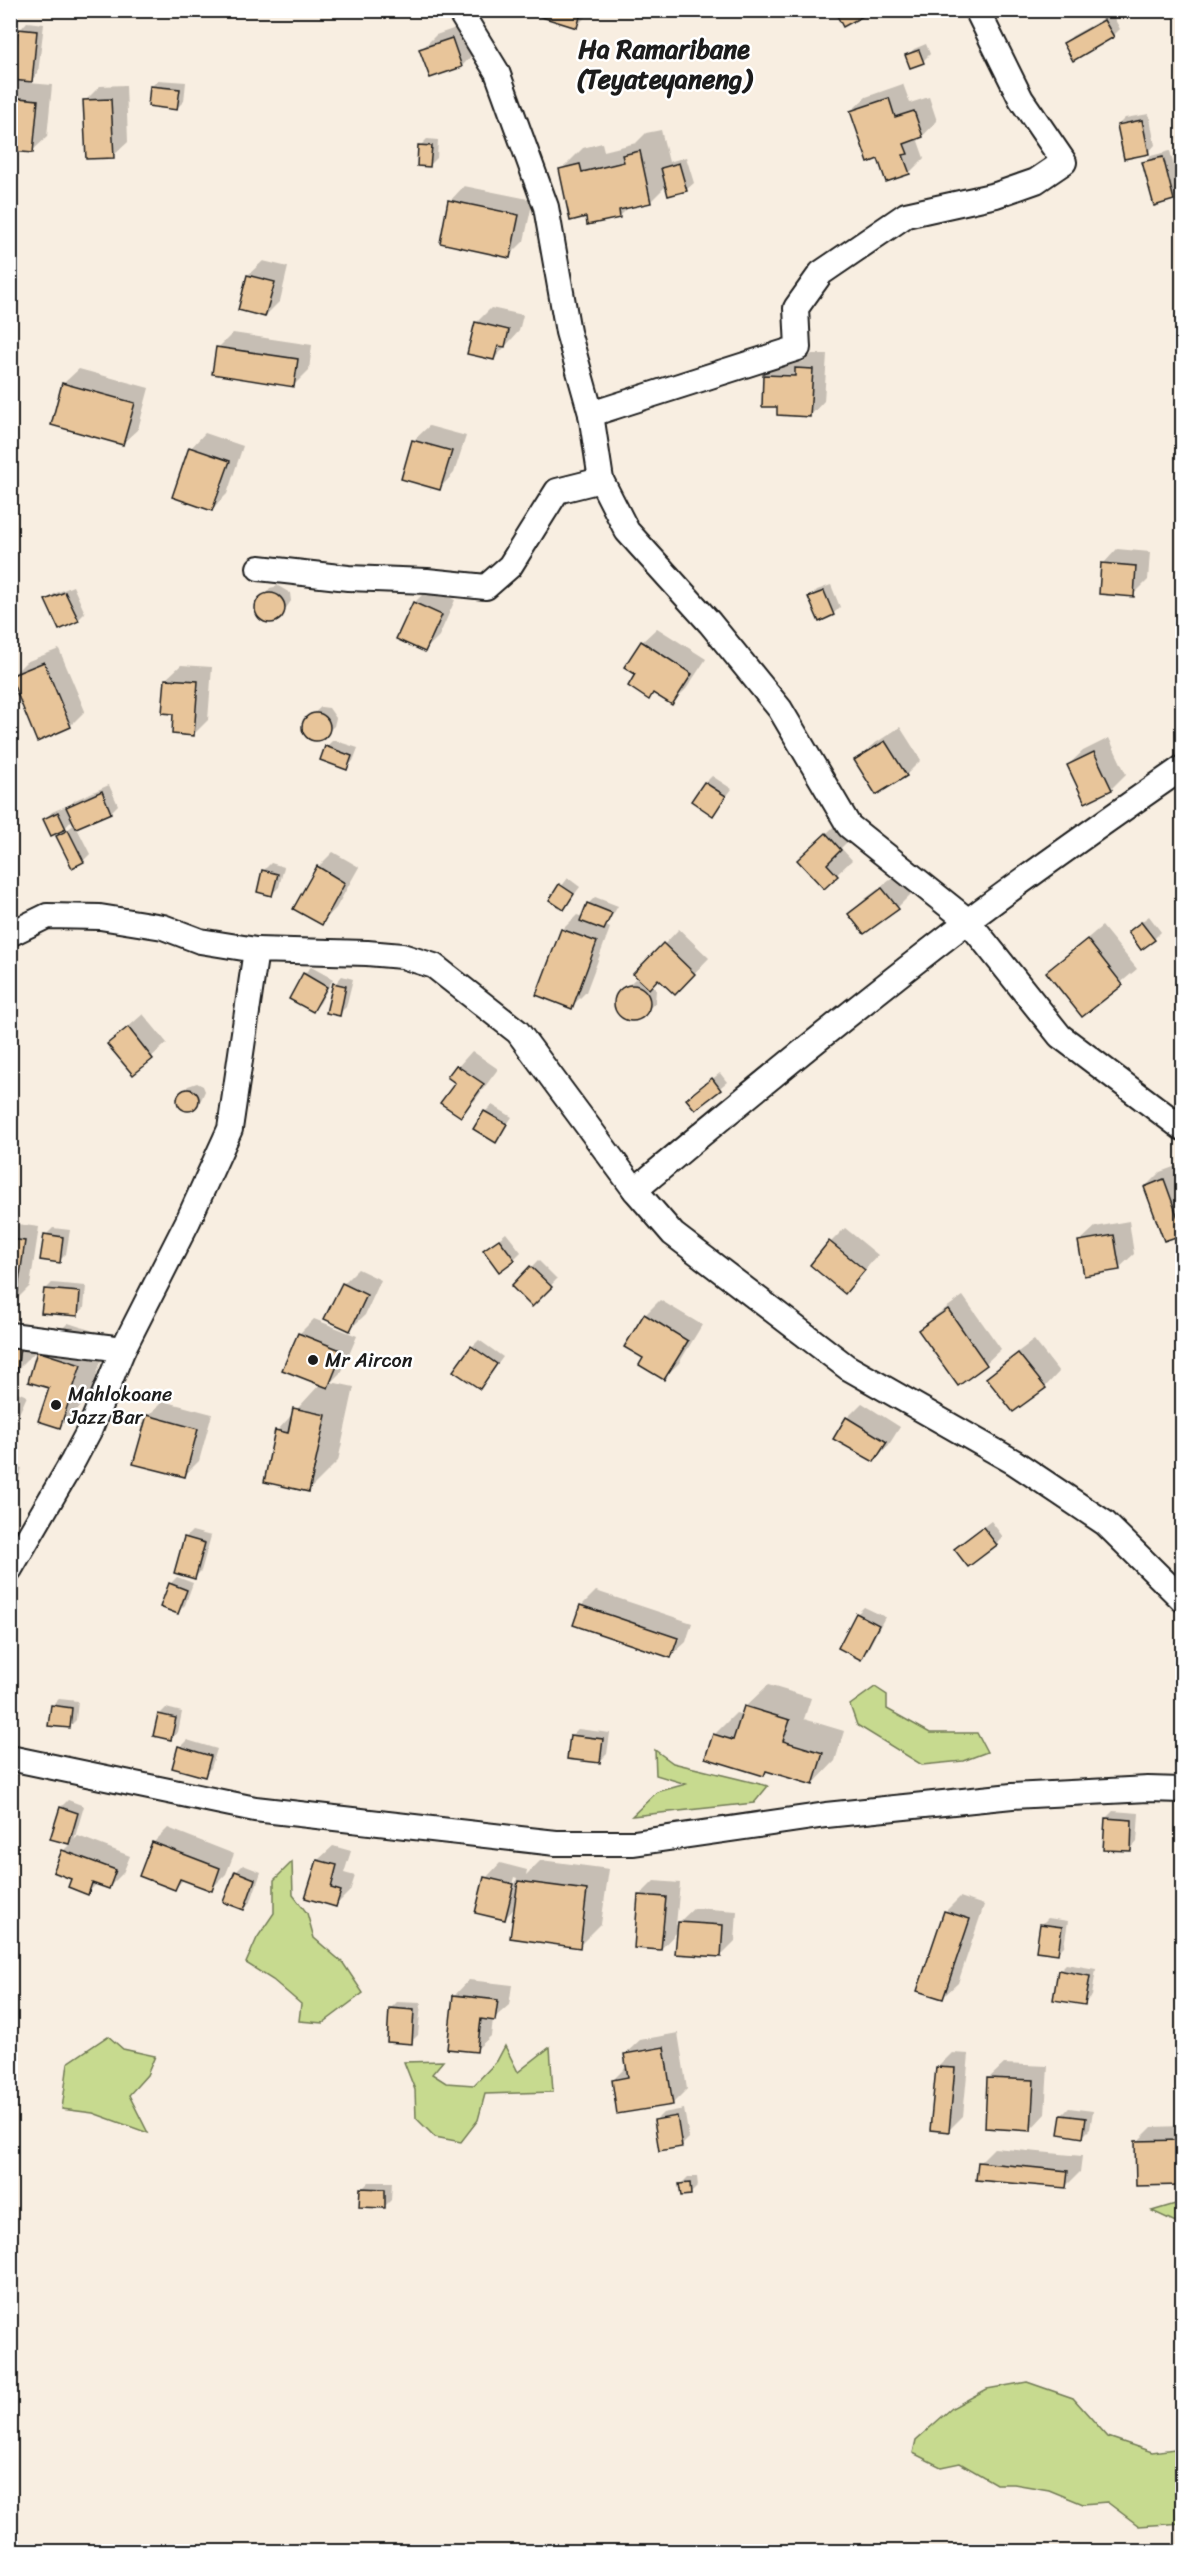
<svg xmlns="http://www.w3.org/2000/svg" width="1193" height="2562" viewBox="0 0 1193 2562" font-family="Sriracha,sans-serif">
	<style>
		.green { fill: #c7da8f; stroke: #727b56; stroke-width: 1.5 }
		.shadow { fill: #0003; fill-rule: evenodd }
		.building { fill: #e8c59a; stroke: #1c1c1c; stroke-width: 1.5 }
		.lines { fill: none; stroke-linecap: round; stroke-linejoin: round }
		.street-casing { stroke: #1c1c1c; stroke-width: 28 }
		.street { stroke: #fff; stroke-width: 24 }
		.poi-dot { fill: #1c1c1c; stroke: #fff; stroke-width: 2 }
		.labels { text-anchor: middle; stroke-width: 5; stroke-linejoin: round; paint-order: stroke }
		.poi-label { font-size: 20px; fill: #1c1c1c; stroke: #fff; text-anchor: start }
		.district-label { font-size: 26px; font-weight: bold; fill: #1c1c1c; stroke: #fff }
	</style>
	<rect width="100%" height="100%" fill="#f8eee1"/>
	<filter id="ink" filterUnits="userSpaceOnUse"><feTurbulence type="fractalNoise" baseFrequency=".0167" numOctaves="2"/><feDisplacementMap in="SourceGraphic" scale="12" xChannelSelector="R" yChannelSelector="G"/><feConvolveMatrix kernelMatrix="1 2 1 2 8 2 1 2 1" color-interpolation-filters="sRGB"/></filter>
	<g filter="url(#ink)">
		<g class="green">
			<polygon points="875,1687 887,1695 887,1709 930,1733 977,1733 987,1752 963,1761 922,1765 857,1725 850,1705"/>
			<polygon points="655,1750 673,1763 768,1786 754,1803 632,1816 657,1792 686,1784 656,1775"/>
			<polygon points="292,1862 293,1895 307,1913 314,1938 343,1963 363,1993 323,2023 299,2021 301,2004 273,1980 246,1963 257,1938 274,1913 274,1880"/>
			<polygon points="108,2036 123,2049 155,2056 147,2075 129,2095 148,2133 93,2113 62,2109 68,2063"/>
			<polygon points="505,2046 518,2072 550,2047 553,2092 485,2094 478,2120 461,2142 435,2137 416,2118 415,2090 404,2062 443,2061 432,2074 446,2083 474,2085 497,2061"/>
			<polygon points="1182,2202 1182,2225 1152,2211"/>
			<polygon points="1027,2382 1073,2398 1108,2437 1152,2452 1182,2448 1182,2523 1139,2526 1107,2502 1083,2504 1049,2490 1014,2484 996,2484 960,2463 941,2467 913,2453 916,2440 952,2408 987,2389"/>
		</g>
		<g class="shadow">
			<polygon points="538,10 592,10 576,27"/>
			<polygon points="1112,14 1120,29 1113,36 1065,44 1072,36"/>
			<polygon points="27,22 44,24 38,73 29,83 52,85 47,137 32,151 10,149 10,81 14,81 20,30"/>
			<polygon points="467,24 476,51 462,66 421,50 436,35"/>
			<polygon points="926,44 930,54 923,61 907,56 914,49"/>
			<polygon points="158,80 186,82 184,101 177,108 151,87"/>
			<polygon points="903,84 910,103 929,97 937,121 918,141 924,158 909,173 879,157 851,111 866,97"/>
			<polygon points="126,85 128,142 113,156 85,101 100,86"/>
			<polygon points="1149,114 1155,145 1148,153 1118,125 1125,118"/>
			<polygon points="661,130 669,162 686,157 694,183 686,190 667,185 651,201 630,206 620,216 587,215 561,170 583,148 602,143 604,151 636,143 646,133"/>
			<polygon points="427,139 438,140 437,158 430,165 420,146"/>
			<polygon points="1170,151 1181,192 1173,199 1144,163 1151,156"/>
			<polygon points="464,186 533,200 524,241 509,256 450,201"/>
			<polygon points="263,261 288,267 280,301 265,316 240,309 248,275"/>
			<polygon points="491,308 523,315 519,331 494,359 476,323"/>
			<polygon points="233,333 312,345 309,370 294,385 218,348"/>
			<polygon points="812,354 827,354 824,401 810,416 779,406 764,375 779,361 803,362"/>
			<polygon points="79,369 149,388 138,429 123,443 52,424 64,383"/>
			<polygon points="429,426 466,436 454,473 440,488 403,478 414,440"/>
			<polygon points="205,433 243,446 227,494 212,509 191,448"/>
			<polygon points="1117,549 1150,552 1148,580 1133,595 1103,564"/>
			<polygon points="831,585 840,607 833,614 810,597 817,590"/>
			<polygon points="73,586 85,613 78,620 47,601 54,594"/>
			<polygon points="278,586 290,593 291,601 279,618 271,622 258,616 256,607 270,588"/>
			<polygon points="429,588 455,600 439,636 424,651 414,603"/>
			<polygon points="657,628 706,659 686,689 672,703 654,692 649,698 637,674 642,642"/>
			<polygon points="59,649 85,711 70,726 11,677 26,662"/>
			<polygon points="181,665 212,667 208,720 193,735 175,712 166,679"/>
			<polygon points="321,707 329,708 336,718 334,726 320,739 312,739 303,730 304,722"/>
			<polygon points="900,727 921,760 906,775 856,761 871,746"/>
			<polygon points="1109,738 1126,774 1111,789 1068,765 1083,751"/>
			<polygon points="333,740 358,748 353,761 346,768 326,747"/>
			<polygon points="712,776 732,789 713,814 705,783"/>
			<polygon points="109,785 118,805 111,812 76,826 90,854 83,861 58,837 75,824 73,819 65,828 45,819 52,812 66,806 67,808 75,800"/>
			<polygon points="841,820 855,834 841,848 852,860 824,887 814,845"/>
			<polygon points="333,852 359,867 336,908 322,923 318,867"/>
			<polygon points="271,863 284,867 279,887 272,894 258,890 264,870"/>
			<polygon points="898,874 912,893 898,907 850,914 865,899"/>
			<polygon points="568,878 580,887 564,908 551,900"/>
			<polygon points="595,897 618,906 606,926 610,928 586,992 571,1007 562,930 577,915 583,917 588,904"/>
			<polygon points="1149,916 1161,932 1154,939 1137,925"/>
			<polygon points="1102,926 1137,969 1082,1015 1048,972"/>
			<polygon points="679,929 709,958 675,993 659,978 652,985 656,990 655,1003 637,1019 625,1018 617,1008 618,995 635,979 641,980 636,974"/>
			<polygon points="311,967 333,979 320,1003 313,1010 304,974"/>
			<polygon points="342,976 353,979 346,1007 339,1014 335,984"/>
			<polygon points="143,1014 167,1043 133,1073 109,1044"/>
			<polygon points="472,1051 498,1069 475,1100 460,1115 457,1083 449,1077"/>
			<polygon points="720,1073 727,1082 695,1108 695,1093"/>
			<polygon points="197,1083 203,1086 205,1091 201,1100 188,1110 180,1105 178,1100 181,1094 188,1086"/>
			<polygon points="492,1105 512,1117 496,1141 485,1112"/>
			<polygon points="1179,1165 1182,1176 1182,1233 1165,1240 1145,1187 1160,1172"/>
			<polygon points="1129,1221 1134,1254 1119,1268 1080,1241 1095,1227"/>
			<polygon points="10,1223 39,1227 30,1286 15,1301 10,1300"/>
			<polygon points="53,1228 70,1230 66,1254 59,1261 46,1235"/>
			<polygon points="845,1228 878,1255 845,1292 831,1242"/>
			<polygon points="506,1233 521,1252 514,1259 485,1251"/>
			<polygon points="538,1260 557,1279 532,1305 513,1286"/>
			<polygon points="358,1269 381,1280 365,1315 350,1329 343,1284"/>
			<polygon points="52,1283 86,1286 84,1308 77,1315 45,1290"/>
			<polygon points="963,1296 1001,1349 986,1363 958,1383 920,1330 935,1316"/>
			<polygon points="660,1300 702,1325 679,1363 664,1378 645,1358 645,1315"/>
			<polygon points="314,1319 357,1336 342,1371 331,1382 354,1387 338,1461 309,1490 277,1431 321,1383 299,1334"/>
			<polygon points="10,1321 41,1325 38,1349 16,1371 10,1370"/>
			<polygon points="68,1323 109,1336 89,1398 60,1427 51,1388 39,1352"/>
			<polygon points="479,1340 503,1357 480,1388 472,1347"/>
			<polygon points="1034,1340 1059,1372 1045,1387 988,1378 1003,1363"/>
			<polygon points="10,1389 27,1396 10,1434"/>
			<polygon points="163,1401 212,1414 199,1461 184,1476 148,1416"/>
			<polygon points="862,1403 900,1427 888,1446 873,1460 847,1418"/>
			<polygon points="10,1465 22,1468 15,1492 10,1496"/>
			<polygon points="991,1521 1003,1537 996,1544 963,1543"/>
			<polygon points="192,1531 211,1536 201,1571 194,1578 185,1538"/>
			<polygon points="177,1577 193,1583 185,1605 178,1612 170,1584"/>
			<polygon points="596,1591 692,1623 686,1642 671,1656 581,1606"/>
			<polygon points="864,1607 885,1617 867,1651 860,1658 857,1614"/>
			<polygon points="768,1685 811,1698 804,1719 844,1731 835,1761 813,1784 768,1770 764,1775 714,1735 736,1713 743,1715 745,1707"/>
			<polygon points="59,1699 78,1701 76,1720 69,1727 52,1706"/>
			<polygon points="166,1708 182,1712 178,1732 171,1739 159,1715"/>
			<polygon points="578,1729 610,1733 607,1754 600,1761 571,1736"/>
			<polygon points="187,1740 217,1749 211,1768 204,1775 180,1747"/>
			<polygon points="68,1800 84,1806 74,1840 78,1836 130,1856 123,1873 108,1888 97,1884 87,1893 73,1878 63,1851 71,1843 52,1838 61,1807"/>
			<polygon points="1113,1811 1139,1813 1137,1842 1130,1850 1106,1818"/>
			<polygon points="168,1828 234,1854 226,1874 211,1889 184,1879 175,1888 153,1843"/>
			<polygon points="333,1846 351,1851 344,1873 355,1876 350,1891 335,1906 307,1897 318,1860"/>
			<path d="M 541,1860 L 609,1869 L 601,1924 L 579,1946 L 516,1907 L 504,1919 L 486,1878 L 500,1863 L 527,1870 L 526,1875 ZM 514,1877 L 517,1878 L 510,1903 L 507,1903 Z"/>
			<polygon points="243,1865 261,1872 251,1901 244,1908 236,1872"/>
			<polygon points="654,1881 680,1883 676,1925 694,1908 737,1911 735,1941 720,1956 678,1931 661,1949 639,1896"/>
			<polygon points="960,1897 984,1905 958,1983 943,1997 945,1912"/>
			<polygon points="1048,1918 1068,1921 1064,1946 1057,1953 1041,1925"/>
			<polygon points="1066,1964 1096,1969 1092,1996 1084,2003 1059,1971"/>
			<polygon points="469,1980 512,1985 509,2005 493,2019 491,2036 476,2050 455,1995"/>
			<polygon points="397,2002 421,2003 418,2035 411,2042 390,2009"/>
			<polygon points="678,2033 687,2089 673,2103 613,2080 627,2066 625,2054 640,2040"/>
			<polygon points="952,2053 969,2054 963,2116 948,2131 937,2068"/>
			<polygon points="1004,2064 1048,2066 1045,2114 1031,2129 989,2078"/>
			<polygon points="1069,2108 1093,2111 1090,2129 1083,2136 1062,2115"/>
			<polygon points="684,2109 689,2138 682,2145 656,2120 663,2113"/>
			<polygon points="1182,2126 1182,2184 1138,2184 1137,2142 1152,2127"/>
			<polygon points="994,2148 1082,2156 1080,2172 1065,2187 979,2163"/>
			<polygon points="688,2177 697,2177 698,2186 690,2194 681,2184"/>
			<polygon points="369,2182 392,2182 391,2200 384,2207 362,2189"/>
		</g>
		<g class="building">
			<polygon points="537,10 587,10 586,15 581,13 577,28 535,15"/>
			<polygon points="834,10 874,10 843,27"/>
			<polygon points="1104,20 1114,37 1073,61 1063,43"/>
			<polygon points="18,29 37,31 32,82 12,80"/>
			<polygon points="452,38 462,67 430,78 419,49"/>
			<polygon points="919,50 924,63 910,68 905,55"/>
			<polygon points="150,86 180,89 177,110 148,106"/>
			<polygon points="10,97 38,100 33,153 10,151"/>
			<polygon points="889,98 895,117 914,111 923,137 904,144 908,154 903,155 910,174 886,182 878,159 868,163 850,111"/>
			<polygon points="111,99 114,158 86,159 83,100"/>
			<polygon points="1142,120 1149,154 1124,159 1117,125"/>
			<polygon points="418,145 432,146 430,167 417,166"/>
			<polygon points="640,151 651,203 619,210 620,218 587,225 586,217 570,221 559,169 580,164 582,172 624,162 622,155"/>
			<polygon points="1163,157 1174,200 1154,206 1142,162"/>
			<polygon points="679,163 687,191 668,196 661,168"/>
			<polygon points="448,200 519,215 510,258 440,243"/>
			<polygon points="247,275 275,282 265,317 238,310"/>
			<polygon points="475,322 509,330 505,347 498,346 494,360 467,354"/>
			<polygon points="216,347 298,359 294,387 212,374"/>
			<polygon points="795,368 813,369 810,417 777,415 777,407 762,407 763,375 795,376"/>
			<polygon points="62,383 135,403 123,445 51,425"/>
			<polygon points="412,440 452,451 440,490 401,479"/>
			<polygon points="189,447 230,461 212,511 172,497"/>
			<polygon points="1101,563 1136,566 1134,597 1099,594"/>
			<polygon points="824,591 834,615 819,622 808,597"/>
			<polygon points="65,592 79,621 59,630 45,600"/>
			<circle cx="270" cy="608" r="15"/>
			<polygon points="413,602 442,615 425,652 396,639"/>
			<polygon points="641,641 692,674 672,705 653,693 649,700 628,686 635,674 624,667"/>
			<polygon points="44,662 71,727 37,742 10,676"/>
			<polygon points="165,679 198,681 194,736 172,734 173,714 162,713"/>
			<circle cx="316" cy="727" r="14"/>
			<polygon points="885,741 907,776 876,795 854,760"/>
			<polygon points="325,746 352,756 347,770 320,760"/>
			<polygon points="1094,752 1112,790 1085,803 1067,765"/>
			<polygon points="704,782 726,796 713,816 691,801"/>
			<polygon points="102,791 111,813 76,828 66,807"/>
			<polygon points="58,812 66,829 51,836 43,819"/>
			<polygon points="68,830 84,862 72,868 56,836"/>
			<polygon points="826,833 841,850 827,864 838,876 824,889 797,860"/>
			<polygon points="317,866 345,883 322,925 293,909"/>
			<polygon points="262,870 278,874 272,896 257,892"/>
			<polygon points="559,884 574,894 564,910 549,900"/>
			<polygon points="882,888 899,909 864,934 848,914"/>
			<polygon points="587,903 612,913 604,930 580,921"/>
			<polygon points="1141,922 1155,940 1141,950 1128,932"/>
			<polygon points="561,929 597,942 572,1009 536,995"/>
			<polygon points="1087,939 1123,985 1082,1017 1046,972"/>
			<polygon points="663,943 695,974 675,995 658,979 649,989 633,974"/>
			<polygon points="303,973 327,987 313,1012 289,999"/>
			<polygon points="333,983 346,986 340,1016 326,1013"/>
			<circle cx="632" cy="1003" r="18"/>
			<polygon points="128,1027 153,1059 133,1075 107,1044"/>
			<polygon points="456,1065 484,1084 461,1117 440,1103 455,1083 447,1077"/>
			<polygon points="712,1078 721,1090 695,1110 686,1099"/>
			<circle cx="188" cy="1100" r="11"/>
			<polygon points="484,1111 507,1124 496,1143 473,1129"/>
			<polygon points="1164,1179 1182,1229 1182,1235 1164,1241 1144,1187"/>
			<polygon points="44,1234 63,1237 60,1263 40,1260"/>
			<polygon points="1114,1235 1120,1270 1084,1276 1078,1241"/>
			<polygon points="10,1239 25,1241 16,1303 10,1302"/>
			<polygon points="499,1239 515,1260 499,1272 483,1250"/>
			<polygon points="829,1241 865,1270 845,1294 810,1265"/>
			<polygon points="530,1266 552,1287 532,1307 511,1286"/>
			<polygon points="342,1283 367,1295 350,1331 324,1319"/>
			<polygon points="44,1289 80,1292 78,1316 41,1313"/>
			<polygon points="948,1309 987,1365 958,1386 918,1330"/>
			<polygon points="644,1314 688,1341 664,1380 639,1365 643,1358 624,1347"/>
			<polygon points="298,1333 343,1351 328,1388 282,1370"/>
			<polygon points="10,1346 20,1347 17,1373 10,1372"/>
			<polygon points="471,1346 497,1364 480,1389 453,1371"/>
			<polygon points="37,1351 81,1365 60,1428 38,1421 49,1388 28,1382"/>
			<polygon points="1018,1353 1046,1388 1013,1412 986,1378"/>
			<polygon points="293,1408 326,1415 309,1492 264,1482 275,1430 288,1433"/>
			<polygon points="147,1415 198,1429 185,1477 133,1464"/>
			<polygon points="846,1417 887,1442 874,1462 833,1439"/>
			<polygon points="983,1527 997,1545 968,1567 954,1549"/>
			<polygon points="184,1537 205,1543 195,1579 174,1573"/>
			<polygon points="169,1583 187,1590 178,1614 160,1607"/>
			<polygon points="580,1605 678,1638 671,1658 573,1625"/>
			<polygon points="856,1613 879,1625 861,1660 838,1648"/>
			<polygon points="51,1705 72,1708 70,1728 48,1726"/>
			<polygon points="744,1706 790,1720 783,1741 823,1753 813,1785 766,1771 764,1776 705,1758 713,1734 733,1740"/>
			<polygon points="158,1714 176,1718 171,1740 153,1736"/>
			<polygon points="570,1735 603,1739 600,1763 567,1759"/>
			<polygon points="178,1746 211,1756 205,1777 172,1768"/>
			<polygon points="60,1807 78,1813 69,1844 50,1839"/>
			<polygon points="1105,1818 1132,1820 1131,1851 1103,1850"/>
			<polygon points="152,1842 220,1868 212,1891 180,1879 175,1890 139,1876"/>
			<polygon points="62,1850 116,1870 109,1889 92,1883 88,1895 68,1887 71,1879 53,1872"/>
			<polygon points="317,1860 337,1865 331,1888 341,1891 336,1907 305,1898"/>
			<polygon points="235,1871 255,1879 244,1910 223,1902"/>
			<polygon points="484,1877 514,1884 505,1920 475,1913"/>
			<polygon points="518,1881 587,1890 580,1948 510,1938"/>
			<polygon points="638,1895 666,1897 661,1950 634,1948"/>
			<polygon points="944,1911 970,1919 943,1999 917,1991"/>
			<polygon points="678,1922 723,1925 721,1957 675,1954"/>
			<polygon points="1040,1924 1062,1927 1058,1954 1036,1951"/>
			<polygon points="1058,1970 1090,1976 1085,2005 1053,2000"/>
			<polygon points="453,1995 498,2000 495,2021 481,2019 477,2052 447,2049"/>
			<polygon points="389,2008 414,2010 412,2044 387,2042"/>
			<polygon points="664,2047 673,2105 617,2114 612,2080 628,2077 624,2054"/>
			<polygon points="936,2067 955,2068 949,2132 930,2130"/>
			<polygon points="987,2078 1034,2080 1031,2131 985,2128"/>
			<polygon points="1061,2115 1086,2118 1083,2138 1058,2134"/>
			<polygon points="677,2116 682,2147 659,2151 654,2120"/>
			<polygon points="1182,2140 1182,2185 1136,2186 1135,2141"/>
			<polygon points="978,2162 1068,2171 1066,2188 976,2180"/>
			<polygon points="690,2183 691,2195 681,2196 679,2184"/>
			<polygon points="360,2188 385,2189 385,2208 359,2207"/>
		</g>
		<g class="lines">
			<defs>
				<g id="street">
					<polyline points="459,10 497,72 546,207 568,332 591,414 601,480 627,531 710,623 780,709 849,826 968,921 1060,1036 1182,1128"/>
					<polyline points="591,414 798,348 796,308 821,273 906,215 996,195 1036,181 1064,162 1021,99 977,10"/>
					<polyline points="259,568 348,578 427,581 486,587 510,566 557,491 601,480"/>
					<polyline points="10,934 47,916 100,917 163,927 200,941 256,950"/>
					<polyline points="635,1190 673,1234 847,1367 1014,1462 1105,1523 1182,1599"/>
					<polyline points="10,1335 123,1349"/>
					<path d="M 10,1569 L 73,1461 L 90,1429 L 123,1349 L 188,1221 L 230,1129 L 256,950 L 367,953 L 402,956 L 434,966 L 518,1032 L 635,1190 C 744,1098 855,1008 968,921 C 1038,868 1110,818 1182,768"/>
					<polyline points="10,1758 255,1809 556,1843 634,1843 826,1815 1012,1796 1148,1789 1182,1790"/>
				</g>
			</defs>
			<use href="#street" class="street-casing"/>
			<use href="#street" class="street"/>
		</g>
	</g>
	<g class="poi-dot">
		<circle cx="313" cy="1360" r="6"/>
		<circle cx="56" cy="1405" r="6"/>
	</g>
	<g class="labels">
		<g class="poi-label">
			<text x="325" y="1367">Mr Aircon</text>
			<text x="68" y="1401">Mahlokoane<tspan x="68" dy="23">Jazz Bar</tspan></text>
		</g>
		<g class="district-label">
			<text x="664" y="58">Ha Ramaribane<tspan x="664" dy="30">(Teyateyaneng)</tspan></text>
		</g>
	</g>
	<rect width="1193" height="2562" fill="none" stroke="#fff" stroke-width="36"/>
	<rect x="18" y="18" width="1157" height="2526" fill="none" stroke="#1c1c1c" stroke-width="2" filter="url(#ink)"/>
</svg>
